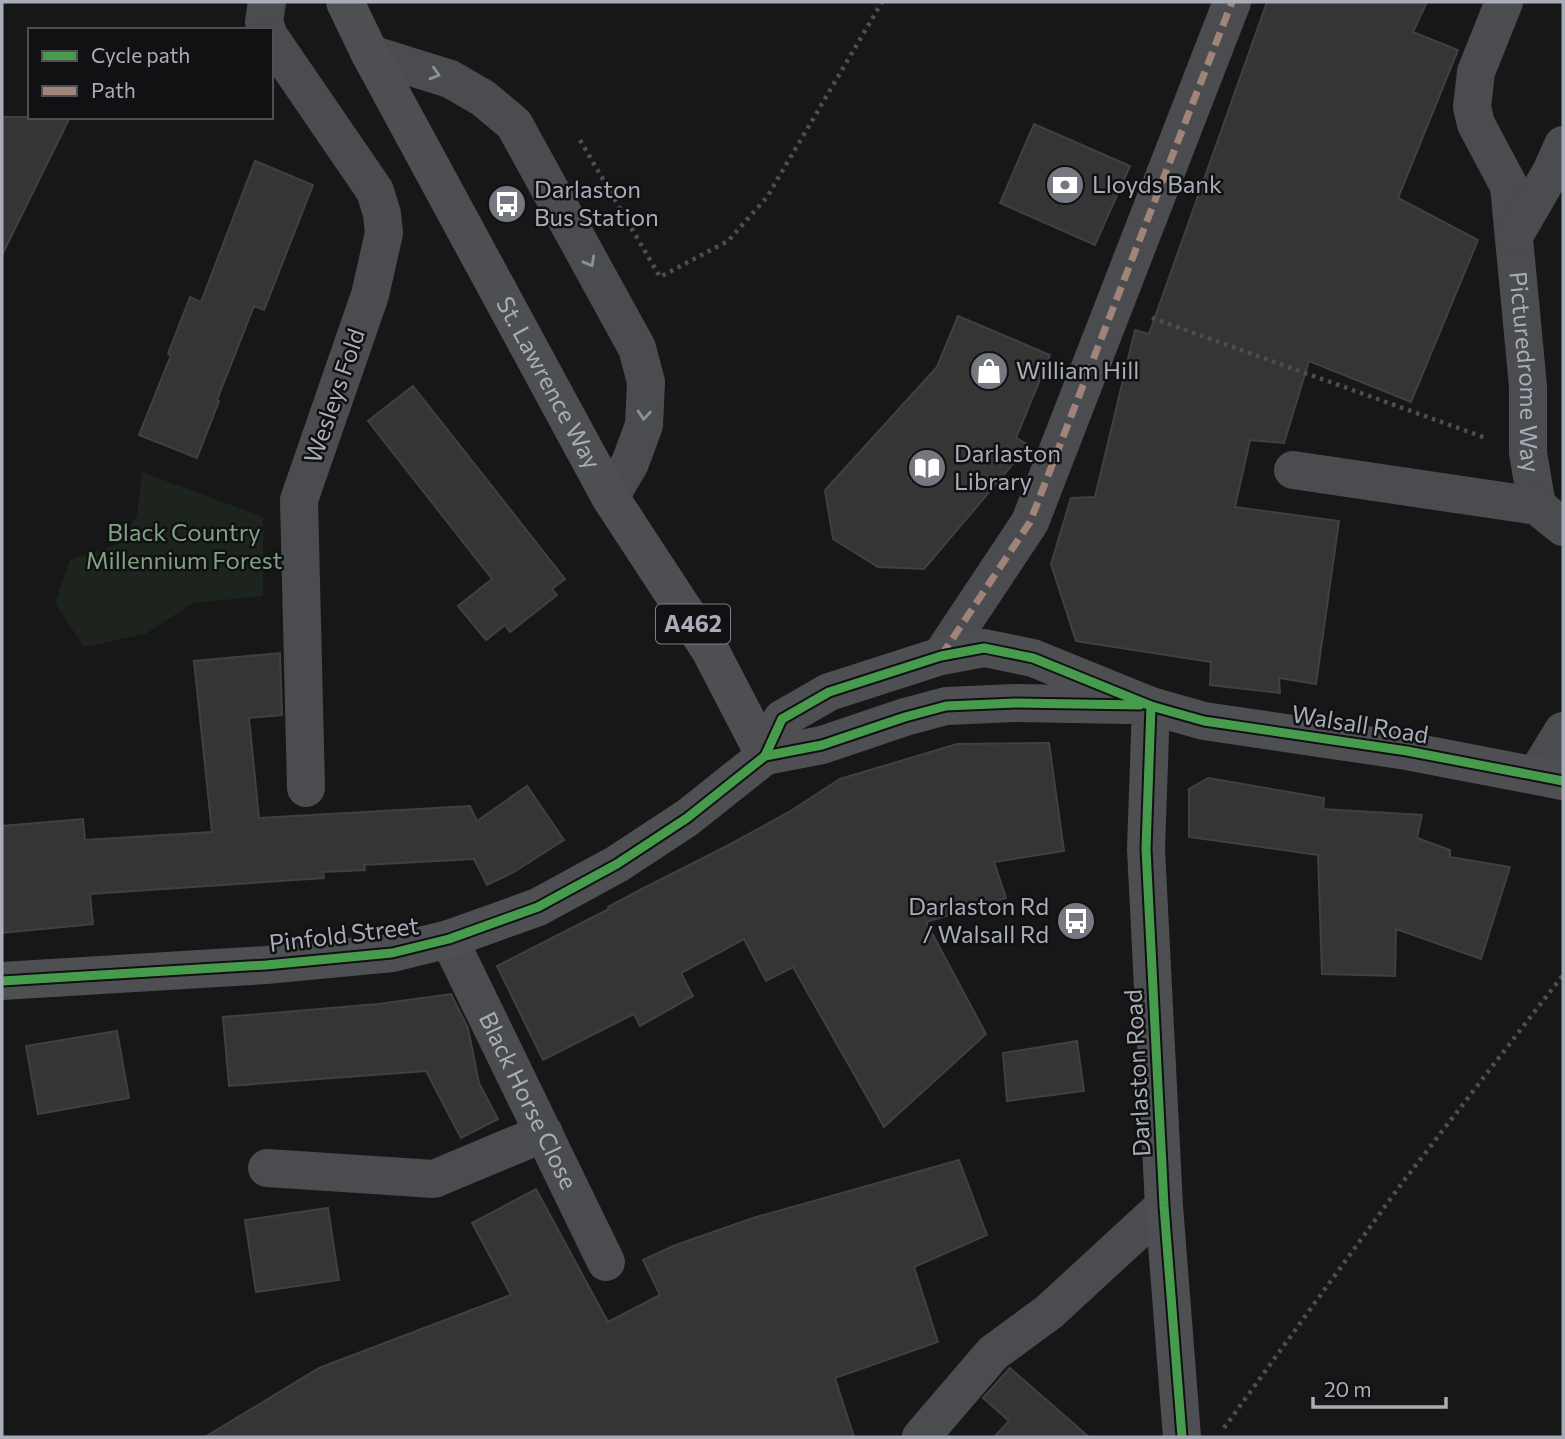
<svg xmlns="http://www.w3.org/2000/svg" width="1565" height="1439" viewBox="0 0 1565 1439" font-family="Commissioner,sans-serif">
	<style>
		.green { fill: #1d241e }
		.building { fill: #353536; stroke: #3f4043; stroke-width: 2 }
		.lines { fill: none; stroke-linecap: round; stroke-linejoin: round }
		.path { stroke: #4d4e52; stroke-width: 4.5; stroke-dasharray: 3.5 5; stroke-linecap: butt }
		.minor { stroke: #4b4c50; stroke-width: 38 }
		.major { stroke: #4d4f52; stroke-width: 38 }
		.quiet { stroke: #a18479; stroke-width: 7; stroke-dasharray: 14 7; stroke-linecap: butt }
		.cycleway-casing { stroke: #111113; stroke-width: 13 }
		.cycleway { stroke: #469c4c; stroke-width: 9 }
		.oneway { stroke: #8c9099 }
		.labels { text-anchor: middle; stroke-width: 5; stroke-linejoin: round; paint-order: stroke }
		.shield { fill: #111113; stroke: #7b7e86; stroke-width: 2 }
		.shield-label { font-size: 23px; font-weight: bold; fill: #a8adb8 }
		.poi-label { font-size: 24px; fill: #a8adb8; stroke: #111113; text-anchor: start }
		.street-label { font-size: 24px; fill: #a8adb8; stroke: #111113 }
		.park-label { font-size: 24px; fill: #7fa381; stroke: #111113 }
	</style>
	<rect width="100%" height="100%" fill="#171717"/>
	<polygon class="green" points="142,472 263,517 263,596 193,603 145,634 84,647 55,603 70,560 120,544 137,515"/>
	<g class="building">
		<polygon points="1267,2 1427,2 1413,32 1458,50 1398,198 1478,240 1411,402 1309,361 1284,443 1250,440 1235,507 1339,521 1316,684 1279,678 1280,693 1210,685 1211,662 1076,641 1051,564 1071,498 1095,497 1135,330 1149,334"/>
		<polygon points="2,117 70,117 2,255"/>
		<polygon points="1034,124 1130,166 1095,245 1000,203"/>
		<polygon points="255,161 313,185 264,310 254,306 217,400 219,401 197,458 139,435 171,355 168,354 190,297 201,302"/>
		<polygon points="958,316 1050,355 1016,438 1029,445 924,569 878,567 833,539 825,490 937,367"/>
		<polygon points="413,386 565,579 552,589 557,595 510,632 505,625 486,640 458,606 492,579 368,421"/>
		<polygon points="280,653 282,715 249,718 259,818 470,806 477,821 527,786 564,840 514,872 487,885 474,859 364,865 365,870 323,872 324,878 90,894 93,924 2,933 2,826 83,819 85,840 212,832 194,661"/>
		<polygon points="1049,743 1064,851 994,862 1006,898 926,922 986,1034 884,1127 793,967 766,981 744,939 681,973 693,996 640,1026 634,1014 543,1060 497,966 609,909 608,907 636,892 727,846 789,812 840,779 957,744"/>
		<polygon points="1208,778 1324,798 1323,809 1422,815 1417,838 1450,850 1450,857 1510,867 1481,959 1396,929 1395,976 1322,974 1318,855 1189,837 1189,789"/>
		<polygon points="451,994 468,1028 479,1083 498,1119 461,1138 426,1071 229,1086 223,1017 378,1004"/>
		<polygon points="117,1031 129,1098 38,1114 26,1046"/>
		<polygon points="1077,1041 1084,1091 1007,1101 1003,1053"/>
		<polygon points="959,1160 987,1235 914,1267 938,1342 835,1378 854,1437 205,1437 319,1368 511,1295 472,1223 536,1189 608,1322 660,1295 643,1260 673,1246 753,1218"/>
		<polygon points="328,1208 339,1280 256,1292 245,1220"/>
		<polygon points="1010,1368 1089,1437 994,1437 1009,1421 983,1398"/>
	</g>
	<g class="lines">
		<g class="path">
			<polyline points="580,140 660,277 728,241 767,197 882,2"/>
			<polyline points="1152,318 1486,438"/>
			<polyline points="1224,1428 1402,1183 1563,975"/>
		</g>
		<g class="minor">
			<polyline points="267,2 264,22 267,30"/>
			<path id="s1" d="M 1504,2 L 1476,72 L 1472,107 L 1476,124 L 1509,186 L 1528,386 L 1528,453 L 1537,506"/>
			<polyline points="271,39 375,191 382,214 384,233 370,295 299,500 306,788"/>
			<polyline points="370,54 450,79 483,98 514,124 637,348 646,382 644,425 630,463 610,497"/>
			<polyline points="1514,236 1551,172 1563,145"/>
			<polyline points="1293,470 1537,506 1563,527"/>
			<polyline points="941,656 1030,522 1232,2"/>
			<polyline points="1536,775 1563,731"/>
			<path id="s2" d="M 449,939 L 606,1262"/>
			<polyline points="267,1168 434,1179 544,1133"/>
			<polyline points="921,1437 993,1353 1049,1312 1164,1206"/>
		</g>
		<g class="major">
			<path id="s3" d="M 345,2 L 370,54 L 610,497 L 710,650 L 765,756"/>
			<polyline points="1151,706 1146,849 1164,1206 1182,1437"/>
			<polyline points="765,756 822,745 905,717 946,706 1015,703 1127,705"/>
			<polyline points="2,981 266,965 392,953 449,939 538,907 617,864 687,818 765,756 782,719 829,692 941,656 984,648 1033,658 1151,706 1204,721 1407,751 1563,781"/>
		</g>
		<polyline class="quiet" points="941,656 1030,522 1232,2"/>
		<defs>
			<g id="cycleway">
				<polyline points="1151,706 1146,849 1164,1206 1182,1437"/>
				<polyline points="765,756 822,745 905,717 946,706 1015,703 1140,705"/>
				<polyline points="2,981 266,965 392,953 449,939 538,907 617,864 687,818 765,756 782,719 829,692 941,656 984,648 1033,658 1151,706 1204,721 1407,751 1563,781"/>
			</g>
		</defs>
		<use href="#cycleway" class="cycleway-casing"/>
		<use href="#cycleway" class="cycleway"/>
	</g>
	<defs><path id="oneway-chevron" d="M-2-3.5L2.5 0L-2 3.5" fill="none" stroke-width="1.6" stroke-linecap="round" stroke-linejoin="round" transform="scale(1.75)"/></defs>
	<g class="oneway">
		<use href="#oneway-chevron" transform="translate(435 74) rotate(17)"/>
		<use href="#oneway-chevron" transform="translate(590 262) rotate(61)"/>
		<use href="#oneway-chevron" transform="translate(644 415) rotate(94)"/>
	</g>
	<defs>
		<symbol id="bank-disc" viewBox="-11 -11 22 22"><circle r="9.5" fill="#757880" stroke="#111113"/><path d="M-6-4H6V4H-6ZM0-2.3a2.3 2.3 0 1 0 0 4.6a2.3 2.3 0 1 0 0-4.6Z" fill="#fff"/></symbol>
		<symbol id="bus-disc" viewBox="-11 -11 22 22"><circle r="9.5" fill="#757880" stroke="#111113"/><path d="M-5-6H5V4H4V6H2V4H-2V6H-4V4H-5ZM-3.5-4V0h7V-4ZM-3.5 1.2v1.5H-2V1.2ZM2 1.2v1.5H3.5V1.2Z" fill="#fff"/></symbol>
		<symbol id="shop-disc" viewBox="-11 -11 22 22"><circle r="9.5" fill="#757880" stroke="#111113"/><path d="M-5-2.5h2.3a2.7 3.5 0 0 1 5.4 0H5L5.5 6h-11ZM-1.5-2.5h3a1.5 2.3 0 0 0-3 0Z" fill="#fff"/></symbol>
		<symbol id="library-disc" viewBox="-11 -11 22 22"><circle r="9.5" fill="#757880" stroke="#111113"/><path d="M-6-4Q-3-5.5-.7-3.5V5Q-3 3-6 4ZM6-4Q3-5.5 .7-3.5V5Q3 3 6 4Z" fill="#fff"/></symbol>
	</defs>
	<g fill-rule="evenodd">
		<use href="#bank-disc" x="1043" y="163" width="44" height="44"/>
		<use href="#bus-disc" x="485" y="182" width="44" height="44"/>
		<use href="#shop-disc" x="967" y="349" width="44" height="44"/>
		<use href="#library-disc" x="905" y="446" width="44" height="44"/>
		<use href="#bus-disc" x="1054" y="899" width="44" height="44"/>
	</g>
	<g class="labels">
		<rect class="shield" x="656" y="604.5" width="74" height="39" rx="5"/>
		<g class="shield-label">
			<text x="693" y="632">A462</text>
		</g>
		<g class="poi-label">
			<text x="1092" y="193">Lloyds Bank</text>
			<text x="534" y="198">Darlaston<tspan x="534" dy="28">Bus Station</tspan></text>
			<text x="1016" y="379">William Hill</text>
			<text x="954" y="462">Darlaston<tspan x="954" dy="28">Library</tspan></text>
			<text x="1049" y="915" text-anchor="end">Darlaston Rd<tspan x="1049" dy="28">/ Walsall Rd</tspan></text>
		</g>
		<g class="street-label">
			<text dy="8" stroke="none"><textPath href="#s1" startOffset="385">Picturedrome Way</textPath></text>
			<text dy="8" stroke="none"><textPath href="#s3" startOffset="432">St. Lawrence Way</textPath></text>
			<text transform="translate(335 396) rotate(-71)" y="8">Wesleys Fold</text>
			<text transform="translate(1360 725) rotate(9)" y="8">Walsall Road</text>
			<text transform="translate(344 935) rotate(-7)" y="8">Pinfold Street</text>
			<text transform="translate(1138 1073) rotate(-93)" y="8">Darlaston Road</text>
			<text dy="8" stroke="none"><textPath href="#s2" startOffset="180">Black Horse Close</textPath></text>
		</g>
		<g class="park-label">
			<text x="184" y="541">Black Country<tspan x="184" dy="28">Millennium Forest</tspan></text>
		</g>
	</g>
	<rect width="1565" height="1439" fill="none" stroke="#a8adb8" stroke-width="7"/>
	<rect x="28" y="28" width="245" height="91" fill="#111113" stroke="#4d4f55" stroke-width="2"/>
	<rect x="42" y="51" width="35" height="10" fill="#469c4c" stroke="#4d4f55" stroke-width="2"/>
	<text x="91" y="63" font-size="21" fill="#a8adb8">Cycle path</text>
	<rect x="42" y="86" width="35" height="10" fill="#a18479" stroke="#4d4f55" stroke-width="2"/>
	<text x="91" y="98" font-size="21" fill="#a8adb8">Path</text>
	<path d="M1313 1397v10h133v-10" fill="none" stroke="#a8adb8" stroke-width="3.5"/>
	<text x="1324" y="1397" font-size="21" fill="#a8adb8" stroke="#111113" stroke-width="5" paint-order="stroke">20 m</text>
</svg>
